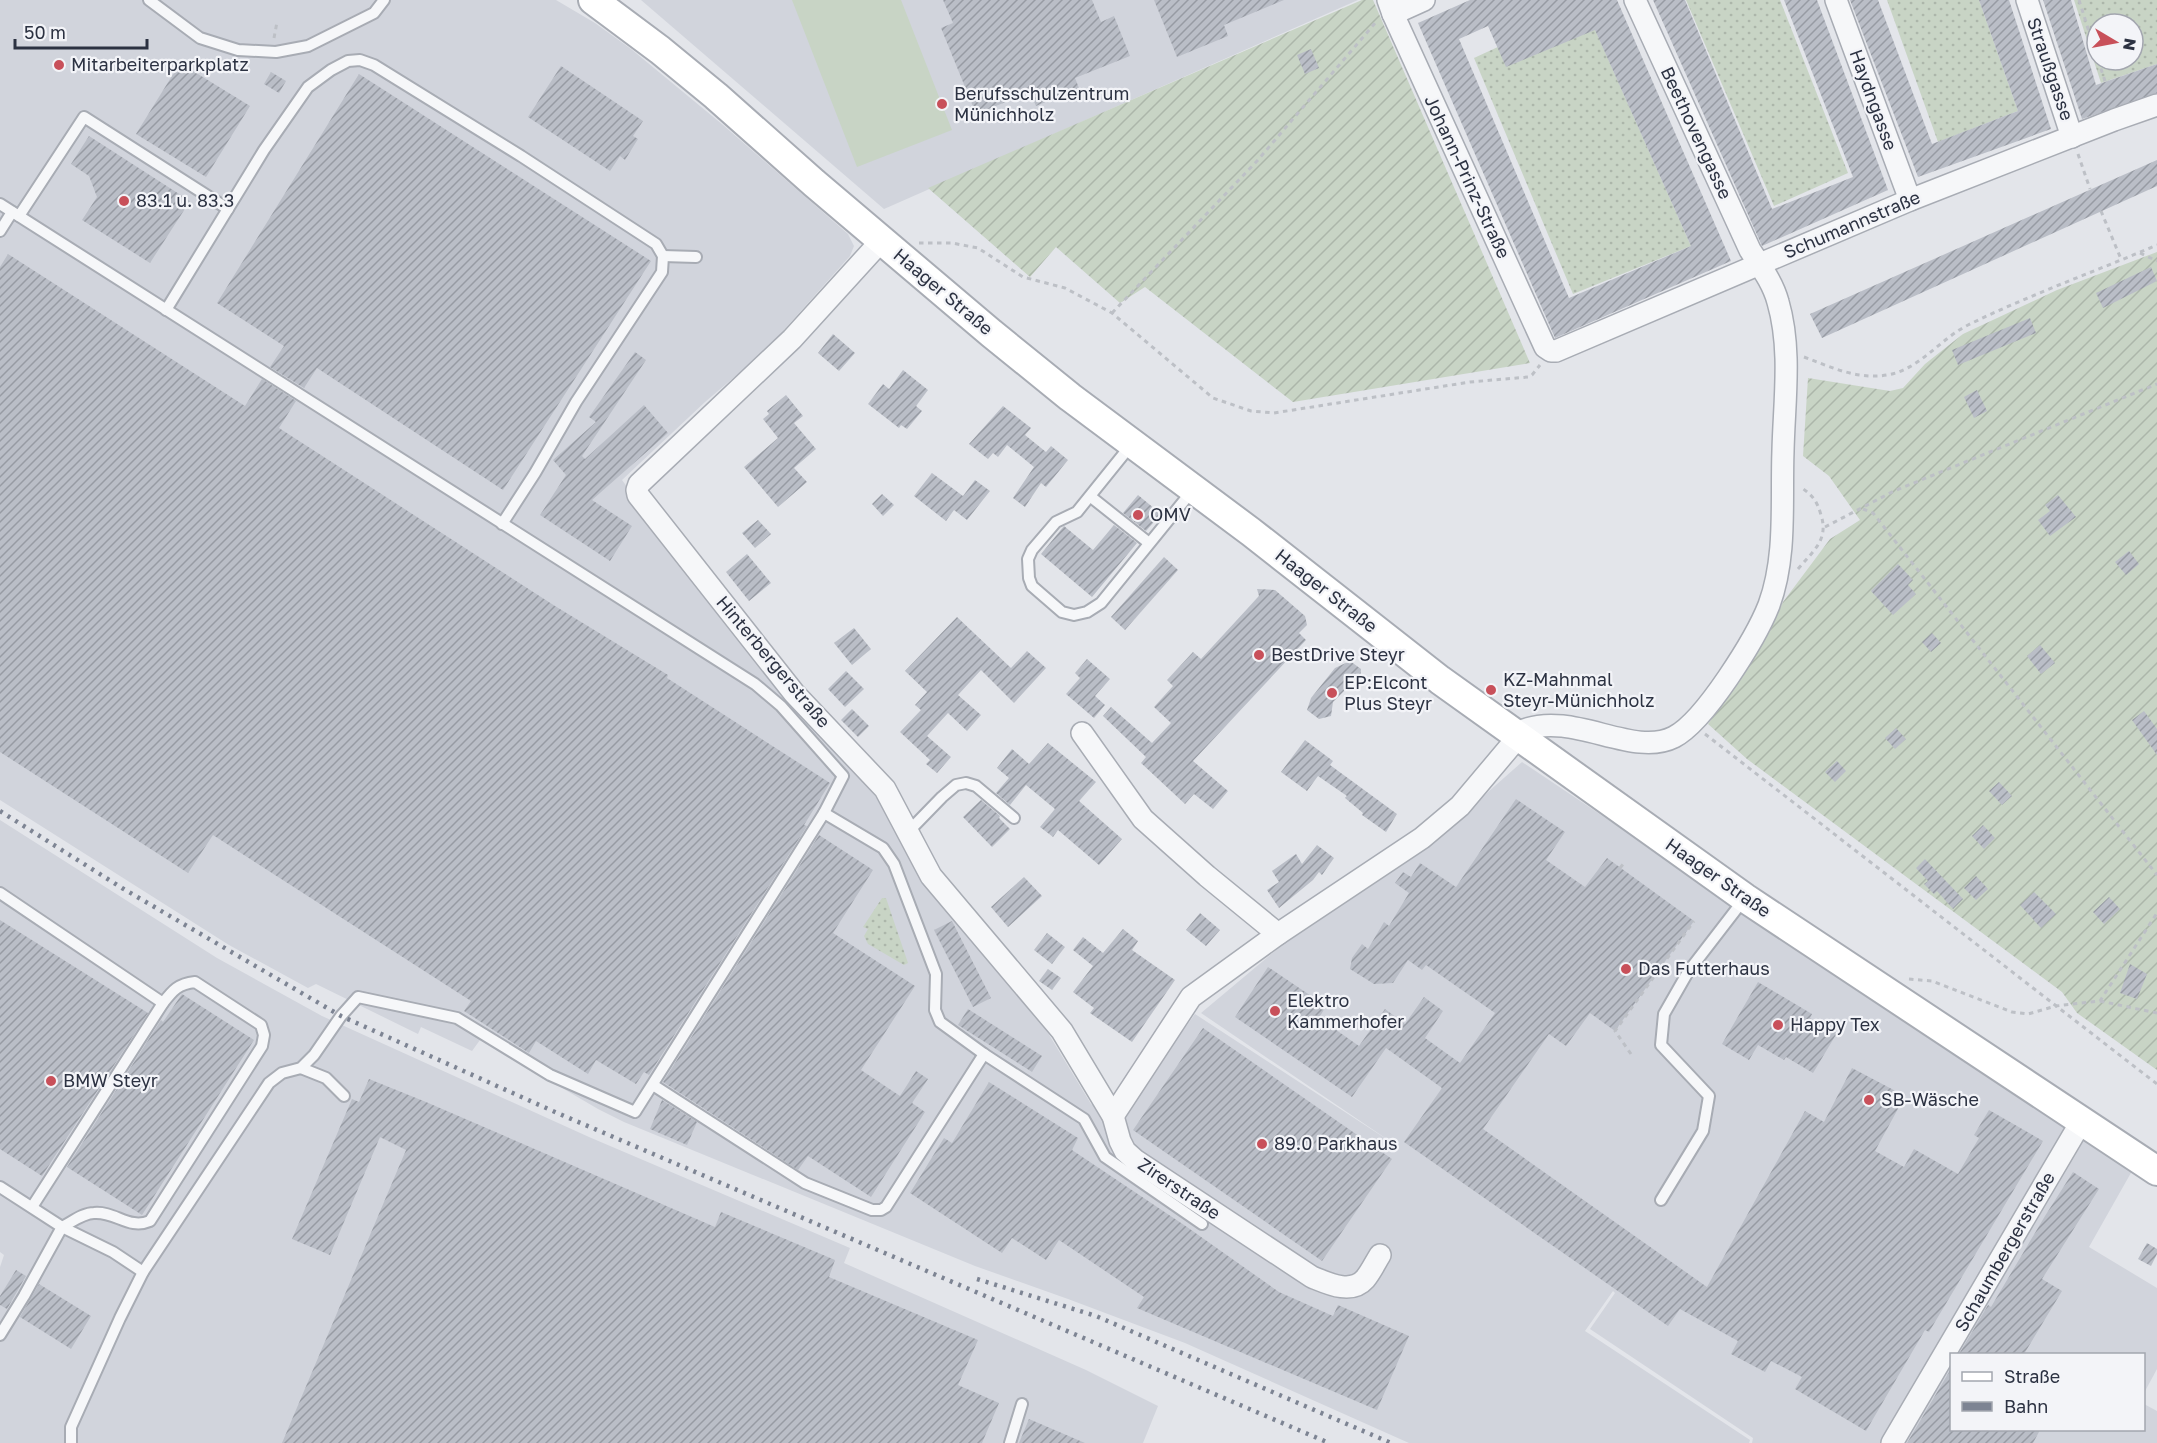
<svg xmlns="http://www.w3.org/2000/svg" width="2157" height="1443" viewBox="0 0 2157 1443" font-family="'Golos Text',sans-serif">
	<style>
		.built { fill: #d1d4dc }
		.grass { fill: url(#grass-dots); fill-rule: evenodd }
		.garden { fill: url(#garden-furrows) }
		.pitch { fill: #c8d4c5 }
		.building { fill: url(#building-hatch); fill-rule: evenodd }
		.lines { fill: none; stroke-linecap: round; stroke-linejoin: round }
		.service-casing { stroke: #a8acb4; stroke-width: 14 }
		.minor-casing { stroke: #a8acb4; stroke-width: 24 }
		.secondary-casing { stroke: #a8acb4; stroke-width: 32 }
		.path { stroke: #bdc0c6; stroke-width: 3; stroke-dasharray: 4.5 4.5; stroke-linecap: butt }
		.service { stroke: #f6f7f9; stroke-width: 10 }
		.minor { stroke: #f6f7f9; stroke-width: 21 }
		.secondary { stroke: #fff; stroke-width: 28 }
		.rail { stroke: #7d8493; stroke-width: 4.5; stroke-dasharray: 3 6; stroke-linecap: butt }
		.poi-dot { fill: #c8505a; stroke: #f3f4f8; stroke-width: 2 }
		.labels { text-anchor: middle; stroke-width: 4.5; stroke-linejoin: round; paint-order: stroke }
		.poi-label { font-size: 18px; fill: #2c3242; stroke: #f3f4f8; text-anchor: start }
		.street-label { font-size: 18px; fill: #2c3242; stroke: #f3f4f8 }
	</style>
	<defs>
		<pattern id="grass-dots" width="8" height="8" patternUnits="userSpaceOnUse" patternTransform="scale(1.5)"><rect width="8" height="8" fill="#c8d4c5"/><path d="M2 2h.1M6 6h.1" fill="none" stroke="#acb6aa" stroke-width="1.8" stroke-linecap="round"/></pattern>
		<pattern id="garden-furrows" width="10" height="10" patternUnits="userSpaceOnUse" patternTransform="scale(1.5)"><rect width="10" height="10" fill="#c8d4c5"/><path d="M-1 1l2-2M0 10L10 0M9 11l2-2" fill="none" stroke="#acb6aa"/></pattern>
		<pattern id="building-hatch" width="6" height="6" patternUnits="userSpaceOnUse" patternTransform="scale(1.5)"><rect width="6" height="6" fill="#babec7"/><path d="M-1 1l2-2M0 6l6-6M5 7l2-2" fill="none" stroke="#979ba3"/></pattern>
	</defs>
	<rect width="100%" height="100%" fill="#e3e5ea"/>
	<g class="built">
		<polygon points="0,0 556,0 595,23 631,49 723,125 848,234 854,246 850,256 766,350 705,402 622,480 757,661 883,805 991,962 1048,1033 1091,1104 1109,1114 1124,1112 1195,1014 1397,1146 1201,1013 1288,940 1436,838 1522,762 2132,1171 2089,1247 2157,1288 2157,1369 2144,1393 2144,1354 1952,1354 1952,1430 2144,1430 2144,1404 2157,1411 2157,1443 1752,1443 1753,1438 1590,1329 1615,1293 1613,1291 1585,1331 1750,1440 1749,1443 1409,1443 1185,1343 1068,1299 975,1266 624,1122 598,1109 480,1040 472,1051 421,1027 418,1034 316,984 308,988 229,945 0,800"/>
		<polygon points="641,0 1358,0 884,209"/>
		<polygon points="0,820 217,958 322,1016 589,1137 850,1248 844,1263 1086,1370 1158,1406 1143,1443 0,1443 0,1267 4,1255 0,1252"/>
	</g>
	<g class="grass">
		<polygon points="1686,0 1780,0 1848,173 1774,206"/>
		<polygon points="1887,0 1979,0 2018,111 1938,142"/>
		<path d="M 2074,0 L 2157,0 L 2157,64 L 2101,83 ZM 2097,24 L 2133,24 L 2133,60 L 2097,60 Z"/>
		<polygon points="1585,7 1691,246 1573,294 1474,58"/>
		<polygon points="882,898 886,898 887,901 908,963 904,965 868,944 864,936 868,929 863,927"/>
	</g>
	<g class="garden">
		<polygon points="1362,0 1373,0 1530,363 1293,402 1145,287 1120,303 1056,247 1030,277 928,188"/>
		<polygon points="2157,252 2157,1070 2077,1013 2062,992 1747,759 1708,724 1738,683 1770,631 1783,602 1830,539 1860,520 1829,476 1803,456 1808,378 1890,391 1903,388 1925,364 1963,334 2057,290"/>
	</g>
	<polygon class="pitch" points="792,0 901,0 952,130 857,167"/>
	<g class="building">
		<polygon points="943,0 1092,0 1101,22 1114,16 1130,56 1075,78 1079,88 1036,106 1030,92 976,114 941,28 953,23"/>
		<polygon points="1154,0 1284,0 1224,25 1228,36 1177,57"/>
		<path d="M 1470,0 L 1617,0 L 1731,261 L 1555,338 L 1418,23 ZM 1488,26 L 1506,67 L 1595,30 L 1691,246 L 1569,298 L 1459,39 Z"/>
		<polygon points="1653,0 1685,0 1772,209 1853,177 1784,0 1817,0 1888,190 1762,246"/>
		<polygon points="1850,0 1878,0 1932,144 2018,111 1979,0 2009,0 2051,129 1918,177"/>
		<polygon points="2043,0 2071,0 2096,85 2157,64 2157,93 2082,119"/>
		<polygon points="1311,49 1319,68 1305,74 1297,55"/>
		<polygon points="180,63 250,106 206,177 136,134"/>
		<polygon points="561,66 643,121 633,136 638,139 625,160 620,156 610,171 528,117"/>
		<polygon points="271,72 286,81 279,93 264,84"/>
		<polygon points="359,74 651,261 503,490 317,368 304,388 270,367 284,346 217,303"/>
		<polygon points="89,136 190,201 150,263 82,220 97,197 89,176 71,164"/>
		<polygon points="2157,160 2157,186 1822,338 1810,314"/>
		<polygon points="8,254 245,406 262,379 296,401 279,428 555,606 668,675 667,678 830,783 804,825 807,826 649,1075 644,1072 636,1084 596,1060 588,1074 536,1041 529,1053 464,1011 471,1001 213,835 188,873 0,752 0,267"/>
		<polygon points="2151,267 2157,281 2103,308 2096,293"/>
		<polygon points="2030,318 2036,333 1958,365 1952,350"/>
		<polygon points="833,334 855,353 839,371 818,353"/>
		<polygon points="635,352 646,360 582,456 585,459 644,405 668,433 592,500 632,526 610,561 540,515 566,475 553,460 596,422 589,417"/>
		<polygon points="903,370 928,390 916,406 922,411 907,429 901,425 899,428 868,404 883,384 889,389"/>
		<polygon points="1977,390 1987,411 1974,418 1964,397"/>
		<polygon points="786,395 803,416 794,423 816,449 794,468 807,482 778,507 744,467 778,438 763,419 769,414 767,411"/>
		<polygon points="1003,406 1031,428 1025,435 1046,452 1051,446 1068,460 1046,487 1041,483 1025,507 1013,498 1034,467 1007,445 998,457 993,453 988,459 969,444"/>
		<polygon points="932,473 963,496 975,480 990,491 967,520 954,510 946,521 914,496"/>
		<polygon points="882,494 894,505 883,516 872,504"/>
		<polygon points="1138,495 1161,514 1146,531 1123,513"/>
		<polygon points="2058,495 2076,517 2050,536 2038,520 2050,511 2045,505"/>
		<polygon points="758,520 771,534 755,548 742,533"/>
		<polygon points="1114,525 1137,543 1092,597 1041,554 1064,526 1093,550"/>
		<polygon points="2129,551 2139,564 2126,575 2115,562"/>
		<polygon points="747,554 771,583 749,601 726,572"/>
		<polygon points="1164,557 1178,570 1125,630 1111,617"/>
		<polygon points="1898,564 1913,580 1908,585 1916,594 1893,615 1871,591"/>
		<polygon points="1257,589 1275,590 1305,616 1307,625 1299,633 1306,640 1193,761 1228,791 1213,809 1194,794 1185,804 1141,763 1146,757 1103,716 1111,707 1152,743 1171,723 1154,707 1173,686 1167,680 1193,652 1201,659 1259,596"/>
		<polygon points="957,617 1011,668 1027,651 1046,668 1014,703 981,670 958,695 981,715 967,731 948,713 927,736 951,757 937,773 926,764 930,760 900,732 921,710 915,705 927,692 905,671"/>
		<polygon points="854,628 871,649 852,665 834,643"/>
		<polygon points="1932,633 1941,643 1931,652 1922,642"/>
		<polygon points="2040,645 2055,663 2041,674 2027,656"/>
		<polygon points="1087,659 1110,679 1095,696 1105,705 1094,718 1066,694 1080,678 1075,673"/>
		<polygon points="1350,661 1361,669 1360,684 1348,687 1333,702 1331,716 1319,719 1307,710 1311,698 1335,668"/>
		<polygon points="846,671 864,689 845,707 828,689"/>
		<polygon points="852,709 869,726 858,737 841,720"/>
		<polygon points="2144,711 2157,729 2157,755 2132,720"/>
		<polygon points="1896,728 1906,739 1895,749 1885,738"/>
		<polygon points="1305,740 1333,761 1330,765 1397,814 1386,832 1362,815 1363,813 1345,798 1347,796 1318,776 1307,791 1281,772"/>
		<polygon points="1048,743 1096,782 1079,801 1122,839 1099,865 1058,830 1053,837 1040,827 1055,809 1026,785 1010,805 996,793 1009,778 997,768 1012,749 1029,764"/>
		<polygon points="1837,761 1846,771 1835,782 1825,772"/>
		<polygon points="1999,782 2012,796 2002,805 1989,791"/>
		<polygon points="1516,799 1565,832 1546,860 1585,887 1607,858 1694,921 1615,1031 1590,1013 1566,1046 1549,1034 1483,1129 1707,1287 1805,1111 1824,1122 1852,1068 1905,1096 1875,1151 1904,1167 1914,1149 1958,1174 1979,1138 1974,1135 1989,1110 2043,1141 1929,1332 1925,1330 1866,1431 1795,1389 1802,1377 1771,1361 1765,1372 1731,1354 1738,1341 1680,1309 1668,1326 1404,1142 1442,1088 1386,1048 1352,1097 1235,1017 1268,967 1326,1006 1319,1018 1359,1046 1385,1009 1405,1024 1424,997 1443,1011 1425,1038 1460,1063 1495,1013 1426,965 1422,970 1408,960 1393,983 1374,984 1350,969 1352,958 1362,944 1368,949 1384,922 1389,926 1409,893 1395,883 1403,872 1411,877 1420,863 1456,887"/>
		<polygon points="981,800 1000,816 999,818 1010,829 992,847 963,817"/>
		<polygon points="1983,825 1995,838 1984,849 1972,836"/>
		<polygon points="819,835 873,870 833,933 915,986 861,1070 900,1096 916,1071 928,1079 912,1103 925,1112 871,1197 808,1156 798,1170 663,1082"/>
		<polygon points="1317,845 1334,858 1322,875 1319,872 1313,880 1279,908 1267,890 1279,882 1272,871 1296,854 1302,864"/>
		<polygon points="1925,859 1963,899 1953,909 1937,891 1934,894 1924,884 1928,881 1916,868"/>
		<polygon points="1976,876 1988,889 1976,900 1964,888"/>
		<polygon points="1024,877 1042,896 1008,927 991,907"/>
		<polygon points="2034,892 2056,914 2041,928 2020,905"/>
		<polygon points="2109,897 2120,909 2104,924 2093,912"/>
		<polygon points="1200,913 1220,930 1206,946 1186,930"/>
		<polygon points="0,920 148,1013 42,1176 0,1149"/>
		<polygon points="952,921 991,998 973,1007 934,930"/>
		<polygon points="1123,929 1138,941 1132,950 1175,980 1132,1042 1090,1013 1094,1008 1073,992 1093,966 1073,950 1083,937 1103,953"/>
		<polygon points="1047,933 1065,947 1052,964 1034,950"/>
		<polygon points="2130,964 2147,974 2137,999 2120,993"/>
		<polygon points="1048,969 1061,978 1052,990 1039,981"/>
		<polygon points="1758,982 1812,1014 1810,1018 1837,1033 1813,1073 1786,1057 1784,1060 1758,1045 1749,1060 1722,1044"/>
		<polygon points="182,994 254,1040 142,1215 67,1167 161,1020 163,1022"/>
		<polygon points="968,1009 1042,1056 1032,1072 958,1025"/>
		<polygon points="1203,1028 1392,1159 1322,1261 1133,1130"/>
		<polygon points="369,1079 426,1102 715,1227 721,1212 835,1260 829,1277 978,1340 958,1385 999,1403 982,1443 282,1443 406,1150 380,1137 330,1255 292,1239 352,1099 359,1102"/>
		<polygon points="989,1082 1078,1138 1072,1150 1187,1227 1279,1292 1333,1316 1338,1305 1409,1336 1377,1410 1137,1308 1144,1297 1059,1240 1046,1260 1012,1238 1002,1253 910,1193 944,1138 952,1143"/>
		<polygon points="662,1100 697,1122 687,1145 650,1129"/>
		<polygon points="2073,1172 2099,1189 2042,1279 2062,1291 2024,1354 1959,1354 1988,1305 1991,1307 2045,1216"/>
		<polygon points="2147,1243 2157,1249 2157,1254 2151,1266 2138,1259"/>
		<polygon points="16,1270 26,1276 7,1309 0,1305 0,1296"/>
		<polygon points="39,1284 91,1316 71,1349 20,1317"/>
		<polygon points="1952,1367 1952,1430 2040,1430 2033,1443 1907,1443"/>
		<polygon points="1029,1419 1085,1443 1019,1443"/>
	</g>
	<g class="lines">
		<defs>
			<g id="service">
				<polyline points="149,0 200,38 238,50 276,52 308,46 374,13 384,0"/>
				<polyline points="0,204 755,684 781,706 843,776 824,813 635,1112 550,1075 457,1018 358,997 341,1016 314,1055 301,1068 282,1073 269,1083 143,1272 120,1318 71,1427 71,1443"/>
				<polyline points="19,216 84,117 228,209"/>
				<polyline points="0,231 12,212"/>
				<polyline points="663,256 696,257"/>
				<polyline points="166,310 264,150 308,87 331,70 348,61 360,60 374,65 521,156 656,244 663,256 662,272 576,402 535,473 502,524"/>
				<polyline points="1131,445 1077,512 1056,522 1032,550 1028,559 1029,578 1032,586 1062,612 1074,615 1087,612 1101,603 1192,491"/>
				<polyline points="1091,497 1149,543"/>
				<polyline points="824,813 883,848 894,864 936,974 935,1010 940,1022 984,1054 1084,1119 1105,1157 1202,1224"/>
				<polyline points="908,832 942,797 956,785 966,783 976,786 1014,818"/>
				<polyline points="0,893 163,1003 32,1207"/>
				<polyline points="301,1068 326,1078 344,1096"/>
				<polyline points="653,1085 805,1183 872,1210 881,1210 886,1207 984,1054"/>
				<polyline points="0,1187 62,1227 24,1296 0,1335"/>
				<polyline points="1661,1200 1703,1131 1709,1096 1661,1045 1664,1014 1688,972 1745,898"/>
				<path d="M 62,1227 C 72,1222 83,1213 94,1213 C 115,1211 129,1230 150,1221 L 262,1046 L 264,1035 L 261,1025 L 195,982 C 178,984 173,990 163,1003"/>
				<polyline points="62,1227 113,1252 143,1272"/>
				<polyline points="1010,1443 1022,1404"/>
			</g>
			<g id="minor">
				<polyline points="1388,0 1393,14 1545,347 1551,351 1556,351 1910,200 2114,120 2157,105"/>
				<polyline points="1836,0 1910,200"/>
				<polyline points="2027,0 2072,137"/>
				<polyline points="1393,14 1424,0"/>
				<path d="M 882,240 L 792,339 L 639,484 L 637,490 L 638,495 L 794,693 L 885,789 L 931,876 L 1062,1031 L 1113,1116 L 1120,1141 L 1125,1151 L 1135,1160 L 1312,1277 C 1327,1283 1351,1295 1365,1279 C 1371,1272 1375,1263 1380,1255"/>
				<polyline points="1082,733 1143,819 1207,876 1278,934"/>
				<path d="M 1113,1116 L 1191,997 L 1278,934 L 1422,838 L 1460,806 L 1524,730 C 1573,711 1633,758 1674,737 C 1705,721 1756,638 1769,605 C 1787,556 1781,502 1783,451 C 1784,403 1792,350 1778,302 C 1773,283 1761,267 1750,250 L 1635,0"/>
				<polyline points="1892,1443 2081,1122"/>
			</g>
			<polyline id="secondary" points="593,0 660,50 716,96 814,183 991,333 1070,397 1251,532 1440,680 1745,898 2157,1171"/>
		</defs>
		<use href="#service" class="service-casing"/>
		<use href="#minor" class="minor-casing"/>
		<use href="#secondary" class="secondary-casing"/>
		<g class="path">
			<polyline points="2079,0 2097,57"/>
			<polyline points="274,38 277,22"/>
			<polyline points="2098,60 2105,81"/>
			<polyline points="2078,154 2090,189"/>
			<polyline points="2101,211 2121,259"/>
			<polyline points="919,243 952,243 978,248 1023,277 1065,288 1112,313 1213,398 1251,411 1274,413 1470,382 1528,377 1532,375 1540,365"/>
			<polyline points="2140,253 2157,261"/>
			<polyline points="1112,313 1257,161 1376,22"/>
			<path d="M 1804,357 C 1831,367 1857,380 1887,375 C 1919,370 1940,339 1968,325 C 2029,295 2094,272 2157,245"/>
			<polyline points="1863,509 1873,513 2157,875"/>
			<polyline points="1825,527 1894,491 2157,384"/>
			<path d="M 1798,569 C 1813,551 1829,540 1821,515 C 1817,501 1813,496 1802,488"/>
			<polyline points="1705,734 2157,1084"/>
			<polyline points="1620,868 1625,862"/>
			<polyline points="1909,979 1932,981 2012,1012 2028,1014 2056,1006 2100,1001 2157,913"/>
			<polyline points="2100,1001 2157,1013"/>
			<polyline points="1631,1054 1615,1031 1694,921"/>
		</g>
		<use href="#service" class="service"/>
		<use href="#minor" class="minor"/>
		<use href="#secondary" class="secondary"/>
		<g class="rail">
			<polyline points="0,811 122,888 341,1016 555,1112 1329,1443"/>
			<polyline points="977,1279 1096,1316 1391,1443"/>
		</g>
	</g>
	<g class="poi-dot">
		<circle cx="59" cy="65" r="6"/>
		<circle cx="942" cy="104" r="6"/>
		<circle cx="124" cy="201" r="6"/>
		<circle cx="1138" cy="515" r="6"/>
		<circle cx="1259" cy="655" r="6"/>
		<circle cx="1491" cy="690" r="6"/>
		<circle cx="1332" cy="693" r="6"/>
		<circle cx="1626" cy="969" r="6"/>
		<circle cx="1275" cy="1011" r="6"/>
		<circle cx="1778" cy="1025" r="6"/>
		<circle cx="51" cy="1081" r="6"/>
		<circle cx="1869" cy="1100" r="6"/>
		<circle cx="1262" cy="1144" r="6"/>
	</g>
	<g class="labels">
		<g class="poi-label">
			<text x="71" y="71">Mitarbeiterparkplatz</text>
			<text x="954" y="100">Berufsschulzentrum<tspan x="954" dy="21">Münichholz</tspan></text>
			<text x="136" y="207">83.1 u. 83.3</text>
			<text x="1150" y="521">OMV</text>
			<text x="1271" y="661">BestDrive Steyr</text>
			<text x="1503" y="686">KZ-Mahnmal<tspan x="1503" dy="21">Steyr-Münichholz</tspan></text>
			<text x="1344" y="689">EP:Elcont<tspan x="1344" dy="21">Plus Steyr</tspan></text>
			<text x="1638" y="975">Das Futterhaus</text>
			<text x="1287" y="1007">Elektro<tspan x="1287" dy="21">Kammerhofer</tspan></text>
			<text x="1790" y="1031">Happy Tex</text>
			<text x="63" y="1087">BMW Steyr</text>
			<text x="1881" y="1106">SB-Wäsche</text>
			<text x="1274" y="1150">89.0 Parkhaus</text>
		</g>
		<g class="street-label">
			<text transform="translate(2050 69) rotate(71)" y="6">Straußgasse</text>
			<text transform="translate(1873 100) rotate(70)" y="6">Haydngasse</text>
			<text transform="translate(1696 133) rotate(65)" y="6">Beethovengasse</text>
			<text transform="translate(1467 177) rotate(65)" y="6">Johann-Prinz-Straße</text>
			<text transform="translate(1852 225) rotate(-23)" y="6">Schumannstraße</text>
			<text transform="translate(943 292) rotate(40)" y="6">Haager Straße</text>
			<text transform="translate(1326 591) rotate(38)" y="6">Haager Straße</text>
			<text transform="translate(773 662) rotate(50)" y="6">Hinterbergerstraße</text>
			<text transform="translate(1718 878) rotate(35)" y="6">Haager Straße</text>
			<text transform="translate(1179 1189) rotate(34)" y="6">Zirerstraße</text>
			<text transform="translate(2005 1252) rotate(-60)" y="6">Schaumbergerstraße</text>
		</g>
	</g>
	<rect x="1950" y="1353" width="195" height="78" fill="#f3f4f8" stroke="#a3a6af" stroke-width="1.5"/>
	<rect x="1962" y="1372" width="30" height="9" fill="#ffffff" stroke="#a3a6af" stroke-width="1.5"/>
	<text x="2004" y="1383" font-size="18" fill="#2c3242">Straße</text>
	<rect x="1962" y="1402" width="30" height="9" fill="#7d8493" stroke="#a3a6af" stroke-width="1.5"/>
	<text x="2004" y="1413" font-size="18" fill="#2c3242">Bahn</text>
	<g transform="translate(2115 42) rotate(100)"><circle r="28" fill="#f3f4f8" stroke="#a3a6af" stroke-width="1.5"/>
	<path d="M0-4.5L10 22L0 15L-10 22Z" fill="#c8505a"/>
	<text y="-9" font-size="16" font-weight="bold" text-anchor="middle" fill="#2c3242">N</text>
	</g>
	<path d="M15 39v9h132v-9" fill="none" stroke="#2c3242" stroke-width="3"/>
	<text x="24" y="39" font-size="18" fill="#2c3242" stroke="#f3f4f8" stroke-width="4.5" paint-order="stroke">50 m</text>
</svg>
